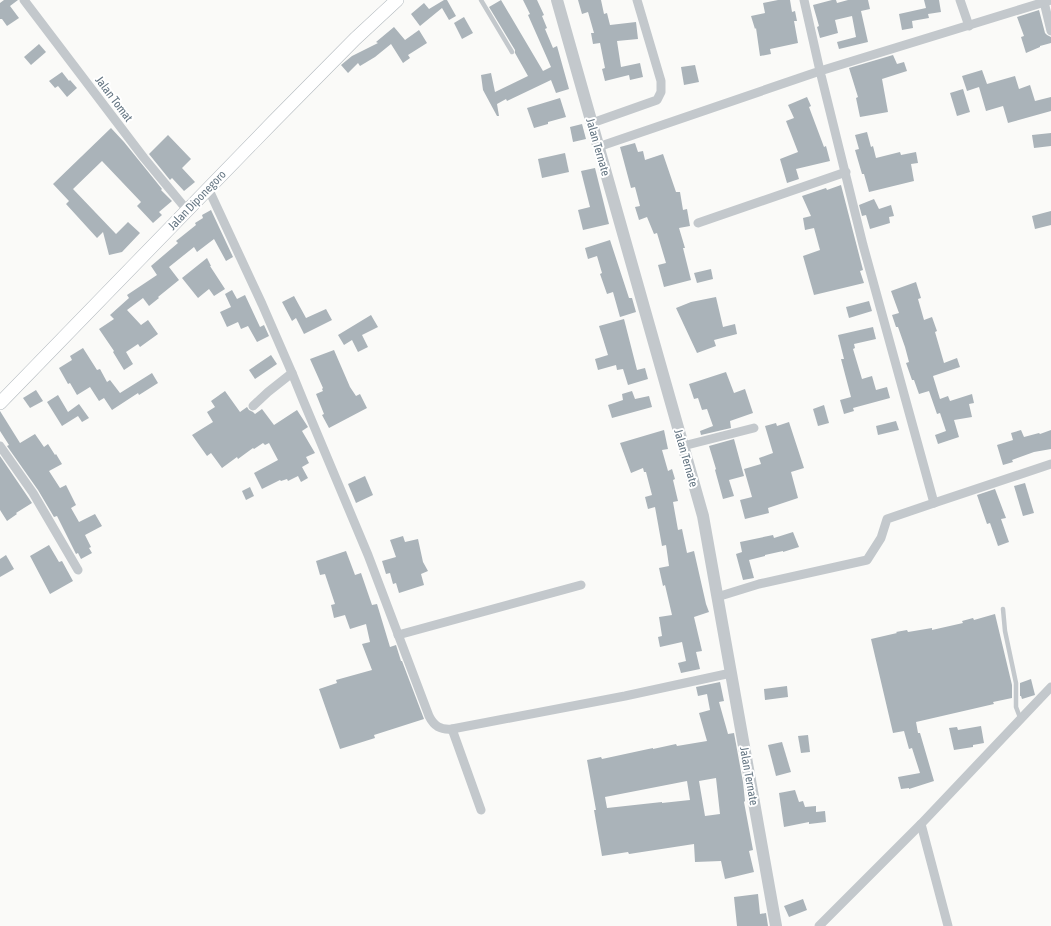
<svg xmlns="http://www.w3.org/2000/svg" width="1051" height="926" viewBox="0 0 1051 926" font-family="'Asap Condensed',sans-serif">
	<style>
		.building { fill: #aab3b9; fill-rule: evenodd }
		.lines { fill: none; stroke-linecap: round; stroke-linejoin: round }
		.secondary-casing { stroke: #b3babf; stroke-width: 14 }
		.service { stroke: #c3c8cc; stroke-width: 4.5 }
		.minor { stroke: #c3c8cc; stroke-width: 9 }
		.tertiary { stroke: #c3c8cc; stroke-width: 12 }
		.secondary { stroke: #fff; stroke-width: 13 }
		.labels { text-anchor: middle; stroke-width: 4; stroke-linejoin: round; paint-order: stroke }
		.street-label { font-size: 12px; fill: #657683; stroke: #fff }
	</style>
	<rect width="100%" height="100%" fill="#fafaf8"/>
	<g class="building">
		<polygon points="4,0 18,0 10,6 19,18 7,26 2,19 0,19 0,3"/>
		<polygon points="444,0 447,0 456,16 449,20 442,8 420,26 411,14 424,3 429,9"/>
		<polygon points="501,0 543,71 551,67 528,15 530,14 523,0 537,0 544,15 542,16 547,28 545,29 553,48 557,46 569,89 556,93 551,80 507,101 506,99 497,104 499,116 497,116 483,90 481,75 491,73 495,92 528,76 515,53 515,50 489,7"/>
		<polygon points="578,0 601,0 604,14 607,13 610,25 636,22 638,39 617,41 621,67 640,63 643,77 630,80 629,75 605,81 602,69 605,68 600,43 593,44 591,33 594,33 588,12 582,14"/>
		<polygon points="778,0 790,0 792,12 795,11 797,21 794,21 798,43 770,49 771,54 760,56 756,28 755,29 751,16 765,13 763,3"/>
		<polygon points="832,0 836,0 837,3 848,0 868,0 870,9 861,11 868,42 839,49 837,42 856,37 852,16 835,20 838,33 820,38 817,27 819,26 813,5"/>
		<polygon points="924,0 939,0 941,12 928,14 929,18 912,21 913,28 902,30 899,14 926,8"/>
		<polygon points="1039,10 1045,33 1047,35 1051,37 1051,43 1040,46 1040,47 1026,53 1021,37 1024,36 1017,17"/>
		<polygon points="464,17 473,33 462,39 454,23"/>
		<polygon points="394,27 405,40 419,30 427,43 408,55 410,58 403,63 391,44 375,57 360,66 358,63 348,73 341,65 352,56 378,43 376,42"/>
		<polygon points="39,44 46,52 31,65 24,57"/>
		<polygon points="893,55 897,64 904,62 907,71 882,79 888,112 860,117 856,98 858,97 849,68"/>
		<polygon points="695,65 699,82 684,85 681,67"/>
		<polygon points="982,70 987,84 1015,76 1019,89 1030,85 1035,101 1051,97 1051,111 1008,123 1003,106 986,111 979,87 967,91 962,76"/>
		<polygon points="62,72 69,81 70,80 77,88 67,97 58,86 55,88 49,81"/>
		<polygon points="963,89 970,112 957,116 950,93"/>
		<polygon points="807,97 811,106 809,107 824,147 826,146 830,161 796,169 799,179 787,183 780,159 798,152 786,121 794,118 788,105"/>
		<polygon points="560,98 566,117 548,122 548,124 534,128 527,108"/>
		<polygon points="582,124 586,139 573,142 570,127"/>
		<polygon points="111,128 124,142 162,189 161,190 172,201 159,212 162,215 153,223 137,206 141,202 102,161 73,189 116,234 128,222 140,233 122,252 109,255 103,232 97,238 66,204 69,201 53,184"/>
		<polygon points="867,132 871,147 873,146 876,158 900,152 901,155 916,152 918,163 911,164 914,181 869,192 864,174 862,174 855,150 859,149 855,135"/>
		<polygon points="1051,133 1051,146 1034,148 1032,135"/>
		<polygon points="168,135 191,159 182,168 195,182 184,191 172,178 170,180 149,154"/>
		<polygon points="635,143 638,152 643,151 645,160 663,154 676,192 680,192 683,210 687,209 690,226 679,228 685,248 683,248 691,280 664,287 658,265 666,263 657,233 654,234 647,217 639,220 635,207 640,206 635,187 631,188 620,147"/>
		<polygon points="565,153 569,172 542,178 538,159"/>
		<polygon points="595,168 609,224 583,230 578,210 590,207 581,171"/>
		<polygon points="841,185 863,270 860,271 864,283 814,295 803,256 820,250 814,228 805,230 803,218 811,216 802,196 826,188 827,190"/>
		<polygon points="874,199 879,209 891,205 894,216 889,217 890,223 870,229 866,215 862,216 859,205"/>
		<polygon points="211,210 233,257 226,261 214,239 197,252 194,247 169,267 179,280 158,297 159,298 149,306 143,298 127,310 141,325 148,320 158,334 140,347 138,344 126,352 133,364 124,370 113,352 114,351 99,329 114,319 110,315 129,298 127,295 157,275 151,266 178,243 176,241 196,225 195,223 203,218 202,215"/>
		<polygon points="1051,211 1051,225 1035,229 1032,216"/>
		<polygon points="610,240 629,298 632,298 636,312 620,317 613,292 607,294 600,274 602,273 597,256 588,259 585,248"/>
		<polygon points="207,258 211,266 210,266 225,289 214,296 209,289 198,298 182,278"/>
		<polygon points="711,269 713,279 697,283 694,273"/>
		<polygon points="916,282 921,298 918,299 924,320 932,317 937,331 935,332 944,363 957,358 960,367 933,376 940,399 948,396 950,401 972,394 974,403 969,404 972,417 954,420 959,437 938,444 935,435 946,431 940,413 937,414 929,391 919,394 914,380 912,380 906,363 909,362 905,347 898,327 896,327 892,315 899,313 891,291"/>
		<polygon points="232,290 237,299 245,295 260,327 264,325 269,336 257,342 248,326 241,329 238,322 227,327 220,312 231,307 225,294"/>
		<polygon points="294,296 306,318 326,309 332,320 304,334 296,318 292,321 282,302"/>
		<polygon points="716,297 723,327 735,324 737,334 714,340 716,346 697,353 676,308 691,302"/>
		<polygon points="869,301 872,311 849,318 846,307"/>
		<polygon points="371,315 378,327 362,335 368,347 358,352 352,340 344,345 338,335"/>
		<polygon points="624,319 637,370 645,368 648,379 628,385 623,369 617,370 616,365 598,370 595,359 608,355 599,326"/>
		<polygon points="873,327 876,339 854,344 855,348 853,349 862,379 872,376 876,390 887,387 890,398 853,408 854,411 844,414 840,400 851,397 841,359 844,359 838,335"/>
		<polygon points="83,348 97,370 100,369 107,382 110,380 120,393 152,373 158,383 139,395 138,393 112,410 104,398 99,401 90,387 77,395 70,383 68,384 59,368 72,360 70,356"/>
		<polygon points="334,350 350,387 356,396 360,394 367,408 329,428 322,415 324,414 316,394 323,391 322,389 323,388 310,359"/>
		<polygon points="271,355 277,364 255,379 249,370"/>
		<polygon points="726,372 734,393 745,389 753,413 730,421 731,428 701,435 700,431 713,426 707,409 702,410 698,398 694,399 689,384"/>
		<polygon points="36,390 43,401 30,408 23,398"/>
		<polygon points="225,391 240,412 247,407 249,410 253,412 255,414 262,409 274,425 297,410 308,427 302,431 315,453 306,457 309,463 302,467 308,478 301,482 298,476 288,481 287,479 281,481 280,480 262,489 254,473 278,460 269,443 265,445 263,443 254,449 253,448 238,459 237,457 222,468 211,453 207,456 192,435 213,422 207,412 215,407 211,401"/>
		<polygon points="632,391 635,399 649,396 652,407 612,418 608,405 623,400 622,394"/>
		<polygon points="58,395 68,412 79,404 89,418 82,422 78,416 62,426 47,402"/>
		<polygon points="824,405 829,423 818,426 813,409"/>
		<polygon points="0,411 20,443 35,434 44,447 48,444 55,455 56,454 62,464 49,471 60,488 66,485 76,505 71,508 79,522 95,514 102,526 85,535 91,547 89,548 92,553 81,559 78,553 76,554 57,516 54,517 38,490 7,446 9,445 0,431"/>
		<polygon points="896,421 899,430 878,435 876,426"/>
		<polygon points="789,422 804,468 791,472 798,498 768,508 769,513 745,519 740,500 752,497 744,469 761,464 759,458 773,453 765,426 776,423 777,426"/>
		<polygon points="664,430 668,449 662,450 668,471 672,469 675,479 673,480 678,501 673,502 678,530 682,529 687,553 694,551 706,604 709,612 694,617 702,651 696,652 700,669 681,673 678,663 686,661 682,642 660,647 658,637 662,636 659,617 672,615 665,585 663,586 659,568 669,566 666,545 662,546 655,507 648,509 645,497 652,495 646,472 644,472 643,468 631,473 620,443"/>
		<polygon points="1021,430 1024,437 1039,433 1040,434 1051,430 1051,449 1034,452 1012,460 1013,462 1003,465 997,445 1013,440 1011,433"/>
		<polygon points="734,439 744,476 729,480 734,496 723,499 715,470 716,469 709,446"/>
		<polygon points="0,456 32,503 16,513 17,514 7,521 0,510"/>
		<polygon points="365,476 373,495 356,503 348,484"/>
		<polygon points="1025,483 1034,513 1023,516 1014,486"/>
		<polygon points="250,487 254,496 246,500 242,491"/>
		<polygon points="995,489 1006,518 1001,519 1009,542 998,546 990,523 987,524 977,495"/>
		<polygon points="793,532 799,547 783,552 783,551 765,555 765,556 749,560 754,578 743,580 736,554 742,552 740,542 773,535 774,538"/>
		<polygon points="403,536 405,542 418,539 423,562 428,571 421,574 424,585 399,593 396,583 393,584 390,573 386,574 382,561 396,557 390,540"/>
		<polygon points="49,545 59,562 62,561 73,581 50,594 30,556"/>
		<polygon points="346,551 355,575 361,573 372,605 377,604 390,647 396,645 401,661 402,661 424,719 374,735 375,738 340,749 319,689 337,683 336,680 372,670 362,644 370,642 366,624 350,629 345,615 334,618 331,605 335,604 325,574 320,575 316,561"/>
		<polygon points="6,555 14,569 0,577 0,559"/>
		<polygon points="995,614 1012,685 1012,698 993,702 994,704 916,722 918,733 920,733 934,781 909,789 909,788 901,789 898,777 920,773 912,748 909,749 904,731 893,733 871,639 897,633 896,632 907,630 908,632 932,628 932,630 963,623 962,621 973,618 974,620"/>
		<polygon points="1031,679 1035,695 1022,699 1021,696 1020,696 1020,683"/>
		<path d="M 720,682 L 724,701 L 719,702 L 728,734 L 734,733 L 743,782 L 745,801 L 744,802 L 753,850 L 749,851 L 754,872 L 725,879 L 721,861 L 695,862 L 694,844 L 629,854 L 628,852 L 602,856 L 594,810 L 596,810 L 587,760 L 601,757 L 602,759 L 653,748 L 653,749 L 676,744 L 677,746 L 707,741 L 699,713 L 710,710 L 707,694 L 698,696 L 696,687 ZM 716,778 L 720,814 L 705,816 L 699,781 ZM 687,781 L 690,800 L 662,803 L 662,802 L 607,808 L 605,797 Z"/>
		<polygon points="787,686 788,697 765,700 764,689"/>
		<polygon points="981,726 984,743 973,745 973,747 954,750 949,728 957,727 958,730"/>
		<polygon points="808,735 810,752 801,753 798,736"/>
		<polygon points="782,742 791,772 776,776 768,745"/>
		<polygon points="795,790 799,802 803,801 805,807 816,806 816,812 825,811 826,822 809,824 809,822 784,827 779,793"/>
		<polygon points="758,894 760,914 766,913 768,926 737,926 734,897"/>
		<polygon points="803,899 807,910 789,917 784,906"/>
	</g>
	<g class="lines">
		<defs>
			<polyline id="secondary" points="0,403 273,122 355,39 397,0"/>
		</defs>
		<use href="#secondary" class="secondary-casing"/>
		<g class="service">
			<polyline points="481,0 512,52"/>
			<polyline points="1003,609 1005,631 1016,683 1016,707 1021,720"/>
		</g>
		<g class="minor">
			<polyline points="24,0 144,158 187,210"/>
			<polyline points="960,0 969,26"/>
			<polyline points="1044,2 1051,31"/>
			<polyline points="592,123 657,100 661,92 661,81 637,0"/>
			<polyline points="598,147 820,71 804,0"/>
			<path d="M 208,188 L 262,304 L 292,373 L 303,400 L 368,555 L 429,716 C 434,726 440,730 452,729 L 625,696 L 731,673"/>
			<polyline points="698,223 846,172"/>
			<polyline points="253,406 268,392 292,373"/>
			<polyline points="0,446 33,493 78,570"/>
			<polyline points="683,446 754,428"/>
			<polyline points="934,503 1051,464"/>
			<polyline points="717,597 759,584 867,560 881,538 887,519 934,503 863,245 820,71 1051,0"/>
			<polyline points="398,635 581,585"/>
			<polyline points="452,729 481,810"/>
			<polyline points="921,824 948,926"/>
			<polyline points="819,926 921,824 1051,687"/>
		</g>
		<polyline class="tertiary" points="557,0 703,516 776,926"/>
		<use href="#secondary" class="secondary"/>
	</g>
	<g class="labels">
		<g class="street-label">
			<text transform="translate(114 99) rotate(53)" y="4">Jalan Tomat</text>
			<text transform="translate(598 147) rotate(74)" y="4">Jalan Ternate</text>
			<text transform="translate(197 200) rotate(-46)" y="4">Jalan Diponegoro</text>
			<text transform="translate(686 458) rotate(74)" y="4">Jalan Ternate</text>
			<text transform="translate(749 776) rotate(80)" y="4">Jalan Ternate</text>
		</g>
	</g>
</svg>
